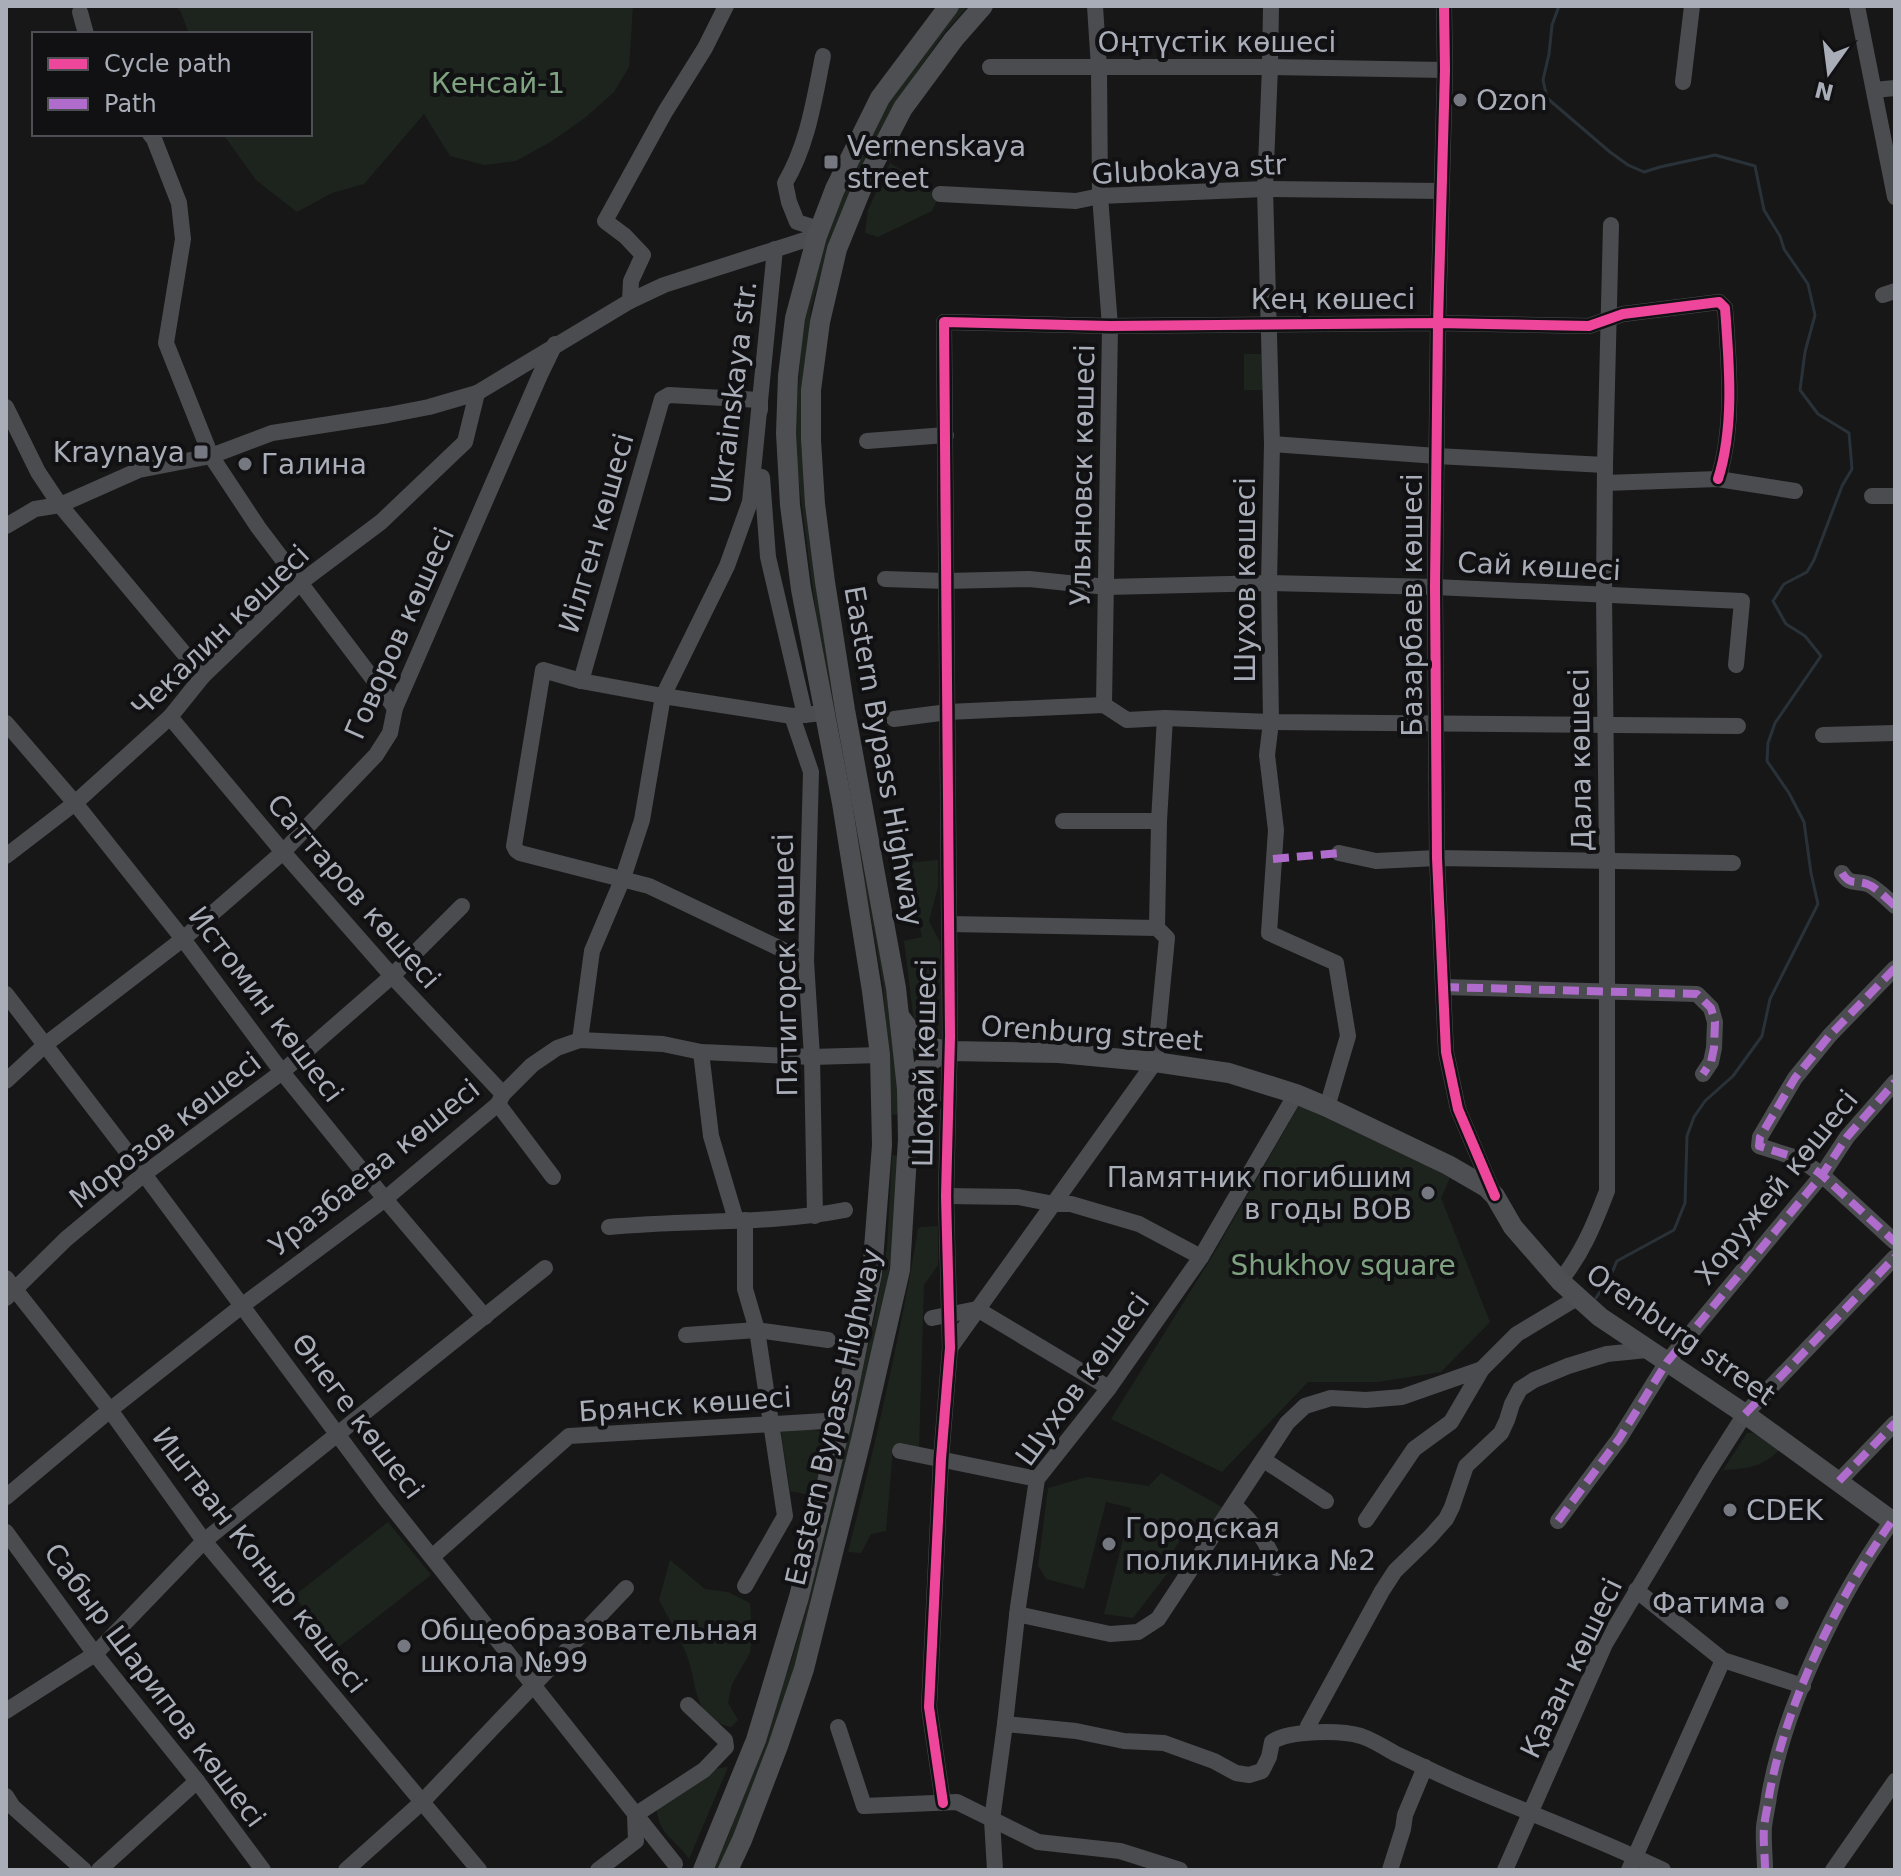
<svg xmlns="http://www.w3.org/2000/svg" width="1901" height="1876" viewBox="0 0 1901 1876" font-family="'DejaVu Sans',sans-serif">
	<style>
		.green { fill: #1d241e }
		.lines { fill: none; stroke-linecap: round; stroke-linejoin: round }
		.stream { stroke: #2a3239; stroke-width: 3 }
		.minor { stroke: #4b4c50; stroke-width: 16 }
		.major { stroke: #4d4f52; stroke-width: 20 }
		.quiet { stroke: #b06ccc; stroke-width: 8; stroke-dasharray: 16 8; stroke-linecap: butt }
		.cycleway-casing { stroke: #111113; stroke-width: 15 }
		.cycleway { stroke: #ed469a; stroke-width: 10 }
		.poi-dot { fill: #757880; stroke: #111113; stroke-width: 3 }
		.labels { text-anchor: middle; stroke-width: 8; stroke-linejoin: round; paint-order: stroke }
		.street-label { font-size: 28px; fill: #a8adb8; stroke: #111113 }
		.park-label { font-size: 28px; fill: #7fa381; stroke: #111113 }
		.poi-label { font-size: 28px; fill: #a8adb8; stroke: #111113; text-anchor: start }
	</style>
	<rect width="100%" height="100%" fill="#171717"/>
	<g class="green">
		<polygon points="175,6 633,6 629,67 614,92 586,117 552,141 516,161 484,165 450,156 424,114 364,184 332,193 297,212 256,180 223,134 310,134 310,34 189,34 181,12"/>
		<polygon points="960,6 968,6 945,32 896,102 873,143 831,237 811,308 801,447 825,621 880,933 900,1114 892,1115 883,984 817,621 794,446 804,306 824,233 890,99 941,28"/>
		<polygon points="890,163 940,194 932,211 878,237 865,233 868,210"/>
		<rect x="1244" y="354" width="19" height="36"/>
		<polygon points="938,860 938,887 929,921 940,942 944,1034 941,1040 932,1042 915,1030 904,941 922,937 905,863"/>
		<polygon points="1300,1104 1412,1156 1450,1178 1441,1198 1490,1322 1441,1372 1378,1382 1308,1382 1222,1472 1111,1419 1213,1255"/>
		<polygon points="892,1155 899,1156 892,1251 883,1311 799,1664 720,1870 712,1870 728,1837 791,1662 807,1607 876,1311 887,1248"/>
		<path d="M 938,1226 L 938,1265 L 924,1285 L 919,1450 L 893,1449 L 886,1531 L 871,1534 L 861,1553 L 848,1552 C 875,1445 900,1338 918,1229 L 921,1227 Z"/>
		<polygon points="780,1427 800,1427 819,1431 827,1449 814,1496 790,1491"/>
		<path d="M 1747,1433 L 1753,1433 L 1781,1448 C 1764,1467 1748,1469 1723,1470 Z"/>
		<polygon points="1161,1473 1222,1507 1207,1531 1190,1523 1169,1558 1176,1562 1133,1618 1104,1614 1131,1508 1106,1502 1084,1589 1046,1579 1038,1566 1048,1488 1087,1477 1149,1486"/>
		<polygon points="388,1522 431,1575 336,1649 294,1596"/>
		<path d="M 670,1560 L 705,1589 L 728,1592 L 750,1603 L 752,1635 L 750,1653 L 732,1684 L 728,1703 L 738,1720 L 731,1727 C 690,1718 699,1682 685,1651 C 678,1634 668,1617 659,1600 Z"/>
		<path d="M 728,1767 L 689,1859 C 670,1833 660,1838 655,1802 L 704,1770 Z"/>
	</g>
	<g class="lines">
		<polyline class="stream" points="1559,6 1552,25 1549,54 1543,80 1547,98 1610,152 1628,165 1644,172 1660,167 1715,155 1755,166 1764,210 1780,236 1784,249 1808,284 1815,315 1805,352 1800,390 1818,414 1849,433 1852,469 1842,486 1814,560 1807,572 1784,584 1773,601 1786,624 1805,636 1821,656 1775,723 1768,743 1767,761 1789,793 1804,822 1811,873 1818,904 1770,999 1762,1036 1733,1076 1705,1101 1694,1117 1687,1136 1685,1203 1674,1230 1617,1261 1610,1277 1596,1298"/>
		<g class="minor">
			<polyline points="1095,6 1099,68 1100,196 1110,326 1104,705"/>
			<polyline points="1271,6 1270,67 1265,189 1272,444 1269,583 1271,722 1267,755 1276,830 1269,933 1336,963 1348,1036 1327,1107"/>
			<polyline points="1444,6 1445,70 1438,323 1435,587 1437,858 1443,987 1446,1052 1458,1109 1494,1194"/>
			<polyline points="1857,6 1895,197"/>
			<polyline points="80,12 86,34"/>
			<polyline points="990,67 1270,67 1445,70"/>
			<polyline points="1683,82 1692,6"/>
			<polyline points="1874,90 1895,88"/>
			<polyline points="150,134 154,139 179,203 183,239 166,343 211,456 258,527 395,708"/>
			<polyline points="940,194 1076,201 1100,196 1265,189 1441,191"/>
			<path d="M 819,229 L 797,222 L 789,202 L 785,183 C 808,144 814,100 823,56"/>
			<polyline points="1883,295 1895,291"/>
			<polyline points="630,301 631,281 643,255 625,236 605,221 665,112 705,48 726,6"/>
			<polyline points="6,407 38,472 60,505 203,676"/>
			<polyline points="867,441 946,435"/>
			<polyline points="1272,444 1437,456 1605,465"/>
			<polyline points="762,477 768,557 805,715"/>
			<polyline points="1605,483 1718,479 1795,491"/>
			<polyline points="1872,496 1895,496"/>
			<polyline points="6,526 35,509 60,505 139,470 211,456 272,433 388,415 429,407 477,393 630,301 664,285 817,236"/>
			<polyline points="885,579 946,581 1029,579 1107,587 1269,583 1435,587 1742,601 1736,665"/>
			<polyline points="581,681 662,399 669,395 760,400 760,410"/>
			<polyline points="792,716 811,772 806,961 812,1057 815,1216"/>
			<polyline points="170,717 283,852 392,976 503,1094"/>
			<polyline points="894,719 948,712 1104,705 1127,720 1165,718 1271,722 1738,726"/>
			<polyline points="6,723 75,803 183,939 282,1072 385,1199 485,1317"/>
			<polyline points="1823,735 1895,733"/>
			<polyline points="1063,821 1159,821"/>
			<polyline points="1339,853 1376,861 1437,858 1733,863"/>
			<polyline points="6,856 75,803 170,717 203,676 301,582 381,522 465,442 477,393"/>
			<path d="M 1842,873 C 1850,886 1855,880 1867,884 C 1876,887 1887,899 1895,906"/>
			<polyline points="949,924 1157,928 1167,938 1155,1062 950,1348"/>
			<polyline points="1157,928 1159,821 1165,718"/>
			<polyline points="806,961 649,886 520,853 516,850 514,846 543,670 581,681 663,696 792,716 824,713"/>
			<polyline points="1895,968 1830,1035 1795,1078 1760,1137 1759,1146 1800,1159 1822,1175 1895,1242"/>
			<polyline points="1443,987 1697,994 1711,1008 1715,1022 1714,1048 1711,1062 1703,1074"/>
			<polyline points="6,994 144,1174 384,1497 675,1864"/>
			<polyline points="580,1040 592,951 623,878 642,820 663,696 727,566 750,502 775,249"/>
			<polyline points="701,1052 711,1136 736,1220"/>
			<polyline points="6,1081 46,1044 183,939 283,852 376,755 390,733 395,708 540,375 555,344"/>
			<polyline points="498,1104 553,1177"/>
			<polyline points="946,1196 1018,1197 1054,1204 1071,1204 1139,1224 1201,1257"/>
			<polyline points="745,1220 745,1289 757,1330 785,1516 745,1586"/>
			<path d="M 609,1227 C 687,1219 768,1225 845,1210"/>
			<polyline points="6,1278 110,1410 204,1541 479,1870"/>
			<path d="M 1560,1281 C 1582,1254 1594,1225 1607,1191 L 1607,861 L 1604,595 L 1605,465 L 1611,225"/>
			<polyline points="6,1298 66,1239 144,1174 282,1072 392,976 462,906"/>
			<polyline points="932,1318 977,1309 1109,1388"/>
			<polyline points="686,1335 757,1330 828,1340"/>
			<polyline points="900,1451 1037,1479"/>
			<polyline points="1264,1460 1326,1501"/>
			<polyline points="1839,1481 1895,1423"/>
			<polyline points="6,1497 110,1410 243,1305 385,1199 498,1104 503,1094 532,1065 557,1048 580,1040 663,1044 701,1052 812,1057 880,1055"/>
			<path d="M 1234,1505 C 1254,1523 1268,1542 1277,1568"/>
			<polyline points="1366,1520 1414,1449 1451,1422 1482,1369 1517,1334 1577,1298"/>
			<polyline points="1558,1521 1619,1439 1667,1362 1822,1175 1847,1137 1895,1082"/>
			<polyline points="6,1532 95,1654 197,1781 263,1870"/>
			<polyline points="432,1557 569,1436 842,1420"/>
			<polyline points="1636,1590 1723,1660 1803,1686"/>
			<polyline points="1017,1614 1110,1634 1138,1632 1158,1619 1287,1423 1305,1406 1331,1398 1366,1400 1402,1397 1482,1369"/>
			<polyline points="6,1711 95,1654 204,1541 545,1268"/>
			<path d="M 1005,1724 L 1076,1731 L 1124,1741 L 1164,1743 L 1214,1761 L 1236,1773 L 1249,1775 L 1262,1771 L 1269,1757 L 1272,1742 C 1289,1730 1341,1730 1361,1736 C 1373,1740 1384,1747 1394,1753 C 1416,1763 1438,1774 1461,1784 C 1528,1813 1597,1838 1663,1870"/>
			<polyline points="838,1727 864,1806 957,1802 1038,1842 1120,1851 1180,1870"/>
			<polyline points="1310,1732 1308,1726 1382,1591 1395,1571 1430,1537 1446,1519 1452,1507 1466,1466 1501,1433 1507,1420 1512,1404 1520,1389 1534,1380 1568,1366 1607,1354 1647,1350"/>
			<polyline points="6,1796 13,1807 84,1870"/>
			<path d="M 943,1803 L 929,1707 L 941,1459 L 950,1348 L 946,1196 L 950,1036 L 944,322 L 1110,326 L 1438,323 L 1589,326 L 1623,314 L 1719,302 L 1725,308 C 1729,362 1735,426 1718,479"/>
			<polyline points="99,1870 197,1781"/>
			<polyline points="346,1870 422,1802 626,1588"/>
			<polyline points="598,1870 636,1841 635,1815 704,1770 726,1747 725,1740 688,1705"/>
			<polyline points="995,1870 992,1820 1005,1724 1018,1607 1037,1479 1109,1388 1201,1257 1296,1094"/>
			<polyline points="1390,1870 1403,1829 1405,1815 1425,1767"/>
			<polyline points="1505,1870 1605,1644 1708,1472 1745,1414 1895,1257"/>
			<polyline points="1629,1870 1723,1660"/>
			<path d="M 1765,1870 C 1765,1856 1763,1841 1764,1827 C 1765,1817 1768,1806 1769,1796 C 1785,1705 1838,1596 1892,1521"/>
			<polyline points="1833,1870 1895,1781"/>
		</g>
		<g class="major">
			<polyline points="900,1017 915,1037 928,1047 950,1051 1059,1053 1155,1062 1229,1073 1296,1094 1327,1107 1448,1165 1486,1187 1495,1196 1513,1227 1560,1281 1600,1317 1745,1414 1895,1523"/>
			<path d="M 907,1089 C 921,1068 925,1061 950,1051"/>
			<polyline points="703,1870 756,1740 799,1597 842,1420 872,1274 882,1145 880,1055 872,991 842,803 801,589 790,505 786,433 788,376 795,318 817,236 835,189 880,98 949,6"/>
			<polyline points="728,1870 742,1840 778,1746 804,1669 861,1440 900,1270 908,1139 907,1089 896,988 845,710 825,582 815,504 811,440 811,390 820,322 837,249 863,185 903,108 954,39 983,6"/>
		</g>
		<g class="quiet">
			<polyline points="1273,859 1339,853"/>
			<path d="M 1842,873 C 1850,886 1855,880 1867,884 C 1876,887 1887,899 1895,906"/>
			<polyline points="1895,968 1830,1035 1795,1078 1760,1137 1759,1146 1800,1159 1822,1175 1895,1242"/>
			<polyline points="1443,987 1697,994 1711,1008 1715,1022 1714,1048 1711,1062 1703,1074"/>
			<polyline points="1745,1414 1895,1257"/>
			<polyline points="1839,1481 1895,1423"/>
			<polyline points="1558,1521 1619,1439 1667,1362 1822,1175 1847,1137 1895,1082"/>
			<path d="M 1765,1870 C 1765,1856 1763,1841 1764,1827 C 1765,1817 1768,1806 1769,1796 C 1785,1705 1838,1596 1892,1521"/>
		</g>
		<defs>
			<g id="cycleway">
				<polyline points="1444,6 1445,70 1438,323 1435,587 1437,858 1443,987 1446,1052 1458,1109 1495,1196"/>
				<path d="M 943,1803 L 929,1707 L 941,1459 L 950,1348 L 946,1196 L 950,1036 L 944,322 L 1110,326 L 1438,323 L 1589,326 L 1623,314 L 1719,302 L 1725,308 C 1729,362 1735,426 1718,479"/>
			</g>
		</defs>
		<use href="#cycleway" class="cycleway-casing"/>
		<use href="#cycleway" class="cycleway"/>
	</g>
	<g class="poi-dot">
		<circle cx="1460" cy="100" r="8"/>
		<rect x="823" y="154" width="16" height="16" rx="4"/>
		<rect x="193" y="444" width="16" height="16" rx="4"/>
		<circle cx="245" cy="464" r="8"/>
		<circle cx="1428" cy="1193" r="8"/>
		<circle cx="1730" cy="1510" r="8"/>
		<circle cx="1109" cy="1544" r="8"/>
		<circle cx="1782" cy="1603" r="8"/>
		<circle cx="404" cy="1646" r="8"/>
	</g>
	<g class="labels">
		<g class="street-label">
			<text x="1217" y="52">Оңтүстік көшесі</text>
			<text transform="translate(1189 169) rotate(-3)" y="10">Glubokaya str</text>
			<text x="1333" y="309">Кең көшесі</text>
			<text transform="translate(733 392) rotate(-83)" y="10">Ukrainskaya str.</text>
			<text transform="translate(1082 475) rotate(-89)" y="10">Ульяновск көшесі</text>
			<text transform="translate(596 533) rotate(-74)" y="10">Иілген көшесі</text>
			<text transform="translate(1539 566) rotate(3)" y="10">Сай көшесі</text>
			<text transform="translate(1245 580) rotate(-90)" y="10">Шухов көшесі</text>
			<text transform="translate(1412 605) rotate(-90)" y="10">Базарбаев көшесі</text>
			<text transform="translate(220 631) rotate(-44)" y="10">Чекалин көшесі</text>
			<text transform="translate(399 633) rotate(-66)" y="10">Говоров көшесі</text>
			<text transform="translate(884 756) rotate(80)" y="10">Eastern Bypass Highway</text>
			<text transform="translate(1580 760) rotate(-91)" y="10">Дала көшесі</text>
			<text transform="translate(354 891) rotate(49)" y="10">Саттаров көшесі</text>
			<text transform="translate(785 965) rotate(-91)" y="10">Пятигорск көшесі</text>
			<text transform="translate(266 1004) rotate(53)" y="10">Истомин көшесі</text>
			<text transform="translate(1092 1033) rotate(4)" y="10">Orenburg street</text>
			<text transform="translate(924 1063) rotate(-89)" y="10">Шоқай көшесі</text>
			<text transform="translate(165 1130) rotate(-38)" y="10">Морозов көшесі</text>
			<text transform="translate(374 1167) rotate(-39)" y="10">Уразбаева көшесі</text>
			<text transform="translate(1776 1187) rotate(-51)" y="10">Хоружей көшесі</text>
			<text transform="translate(1681 1334) rotate(35)" y="10">Orenburg street</text>
			<text transform="translate(1082 1379) rotate(-54)" y="10">Шухов көшесі</text>
			<text transform="translate(685 1404) rotate(-4)" y="10">Брянск көшесі</text>
			<text transform="translate(358 1416) rotate(53)" y="10">Өнеге көшесі</text>
			<text transform="translate(833 1417) rotate(-77)" y="10">Eastern Bypass Highway</text>
			<text transform="translate(260 1560) rotate(52)" y="10">Иштван Коныр көшесі</text>
			<text transform="translate(1571 1668) rotate(-64)" y="10">Қазан көшесі</text>
			<text transform="translate(155 1685) rotate(53)" y="10">Сабыр Шарипов көшесі</text>
		</g>
		<g class="park-label">
			<text x="498" y="93">Кенсай-1</text>
			<text x="1343" y="1275">Shukhov square</text>
		</g>
		<g class="poi-label">
			<text x="1476" y="110">Ozon</text>
			<text x="847" y="156">Vernenskaya<tspan x="847" dy="32">street</tspan></text>
			<text x="185" y="462" text-anchor="end">Kraynaya</text>
			<text x="261" y="474">Галина</text>
			<text x="1412" y="1187" text-anchor="end">Памятник погибшим<tspan x="1412" dy="32">в годы ВОВ</tspan></text>
			<text x="1746" y="1520">CDEK</text>
			<text x="1125" y="1538">Городская<tspan x="1125" dy="32">поликлиника №2</tspan></text>
			<text x="1766" y="1613" text-anchor="end">Фатима</text>
			<text x="420" y="1640">Общеобразовательная<tspan x="420" dy="32">школа №99</tspan></text>
		</g>
	</g>
	<rect width="1901" height="1876" fill="none" stroke="#a8adb8" stroke-width="16"/>
	<rect x="32" y="32" width="280" height="104" fill="#111113" stroke="#4d4f55" stroke-width="2"/>
	<rect x="48" y="58" width="40" height="12" fill="#ed469a" stroke="#4d4f55" stroke-width="2"/>
	<text x="104" y="72" font-size="24" fill="#a8adb8">Cycle path</text>
	<rect x="48" y="98" width="40" height="12" fill="#b06ccc" stroke="#4d4f55" stroke-width="2"/>
	<text x="104" y="112" font-size="24" fill="#a8adb8">Path</text>
	<g transform="translate(1829 72) rotate(194)" stroke="#111113" stroke-width="6" paint-order="stroke">
	<path d="M0-6L14 30L0 20L-14 30Z" fill="#a8adb8"/>
	<text y="-12" font-size="22" font-weight="bold" text-anchor="middle" fill="#a8adb8">N</text>
	</g>
</svg>
